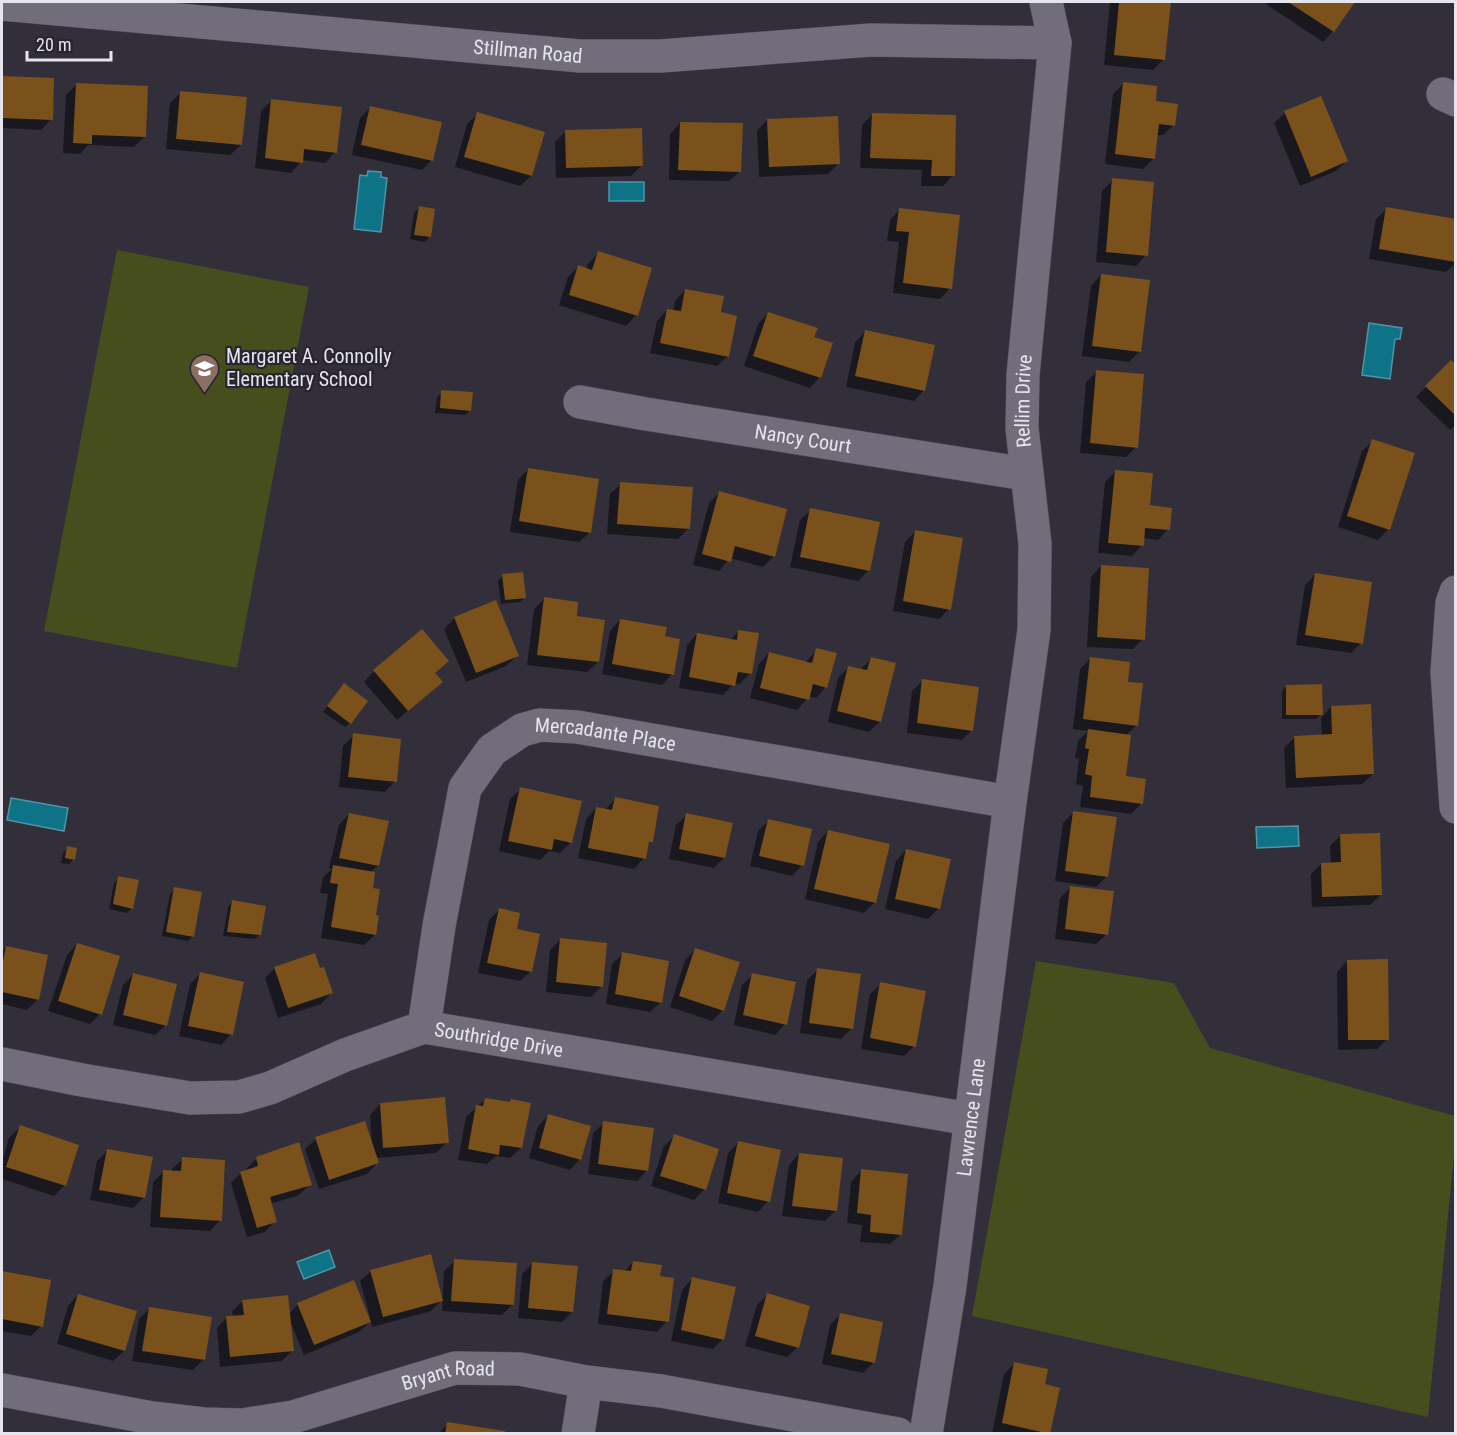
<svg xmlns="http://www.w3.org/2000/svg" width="1457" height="1435" viewBox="0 0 1457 1435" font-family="'Roboto Condensed',sans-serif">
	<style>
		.green { fill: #474e1e }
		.water { fill: #0e7386; stroke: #4f95a5; stroke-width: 1.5 }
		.shadow { fill: #0007 }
		.building { fill: #7a511b }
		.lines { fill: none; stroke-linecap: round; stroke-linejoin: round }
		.minor-casing { stroke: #4f4c56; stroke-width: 34 }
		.minor { stroke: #726d7b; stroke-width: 33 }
		.labels { text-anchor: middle; stroke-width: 4.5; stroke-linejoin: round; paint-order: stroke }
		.street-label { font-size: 20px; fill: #e6e4ec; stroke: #282430 }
		.poi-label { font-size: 20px; fill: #e6e4ec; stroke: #282430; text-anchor: start }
	</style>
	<rect width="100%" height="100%" fill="#322e3a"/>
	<g class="green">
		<polygon points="117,250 309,287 237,668 44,631"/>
		<polygon points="1036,961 1174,983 1210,1048 1455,1116 1455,1145 1428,1417 972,1316"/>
	</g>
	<g class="water">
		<polygon points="368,171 381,172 381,177 387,178 381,232 354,229 360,175 367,176"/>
		<rect x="609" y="182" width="35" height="19"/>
		<polygon points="1369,323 1402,328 1400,339 1395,339 1390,379 1362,375"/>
		<polygon points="11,798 68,808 64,831 7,820"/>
		<polygon points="1298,826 1299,846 1257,848 1256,827"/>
		<polygon points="329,1250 335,1267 304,1279 297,1262"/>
	</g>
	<g class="shadow">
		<polygon points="1110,2 1169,2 1164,59 1153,70 1104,65"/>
		<polygon points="1268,2 1353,2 1333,31 1323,42 1266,4"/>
		<polygon points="2,78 53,80 51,119 41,130 2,128"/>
		<polygon points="1124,83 1174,125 1163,135 1157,135 1154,158 1143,169 1105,164 1113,94"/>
		<polygon points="77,84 144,137 134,147 88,145 80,154 63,153 66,95"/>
		<polygon points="181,93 241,145 230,155 166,149 170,103"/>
		<polygon points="272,100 335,152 325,163 302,160 291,173 255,168 261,111"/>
		<polygon points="370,108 432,160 422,170 352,155 360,118"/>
		<polygon points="1285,113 1346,161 1336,171 1300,186 1274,123"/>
		<polygon points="478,114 543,133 531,176 520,186 455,167 467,124"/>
		<polygon points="872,115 953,175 943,186 921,186 922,170 860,168 862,125"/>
		<polygon points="767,120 839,163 828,174 759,177 757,131"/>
		<polygon points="680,123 740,171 729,181 669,180 670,134"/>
		<polygon points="565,132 642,165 631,176 556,178 555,142"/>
		<polygon points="1113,180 1146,255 1136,266 1096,262 1102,191"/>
		<polygon points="419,208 429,237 425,242 410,239 414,213"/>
		<polygon points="900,209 950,288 940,299 893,293 899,242 887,241 890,220"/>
		<polygon points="1387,209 1456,221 1456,263 1446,272 1369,259 1376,219"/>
		<polygon points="598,253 636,315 626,326 559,305 568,277 578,267 586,269 588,264"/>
		<polygon points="1101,275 1140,351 1129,362 1082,356 1091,286"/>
		<polygon points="685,290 719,314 728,356 717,366 650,353 657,321 667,310 673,311 675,301"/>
		<polygon points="768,313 813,338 820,377 810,388 744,366 758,324"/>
		<polygon points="865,332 924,390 914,401 846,387 855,342"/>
		<polygon points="1451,362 1456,367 1456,425 1450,430 1416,397"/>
		<polygon points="1097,372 1136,447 1126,457 1080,453 1086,382"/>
		<polygon points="442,392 470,410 465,415 435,413 437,397"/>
		<polygon points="1373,441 1389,529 1378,540 1338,527 1362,451"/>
		<polygon points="528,469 590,532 579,542 510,532 518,480"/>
		<polygon points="1115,472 1168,529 1158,540 1143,538 1142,545 1132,556 1098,553 1105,482"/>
		<polygon points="621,484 689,528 678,539 607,534 610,494"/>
		<polygon points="719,493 774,556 763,567 730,558 719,571 693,565 709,503"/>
		<polygon points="811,510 868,571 858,581 790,567 800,520"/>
		<polygon points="915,532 949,609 939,619 893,611 905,542"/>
		<polygon points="1101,566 1143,639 1133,649 1087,647 1091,577"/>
		<polygon points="1315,575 1361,643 1351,653 1296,645 1305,585"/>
		<polygon points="503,576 525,597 520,602 501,604 498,581"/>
		<polygon points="544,599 575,618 598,662 587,672 527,665 534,609"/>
		<polygon points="455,618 517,656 506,666 466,682 444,629"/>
		<polygon points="620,620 664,638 672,674 662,685 602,674 610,631"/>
		<polygon points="739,631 750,673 740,684 734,683 723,695 679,688 687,645 697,634 730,640"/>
		<polygon points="817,650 826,687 816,698 808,696 807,699 797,710 750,698 759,664 769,653 805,663"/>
		<polygon points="1091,658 1126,683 1137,725 1126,735 1124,777 1141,804 1131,814 1080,807 1083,786 1076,784 1079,759 1075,758 1078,741 1088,731 1073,729 1080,669"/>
		<polygon points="871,659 880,721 869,732 828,722 838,678 849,667 860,670"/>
		<polygon points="374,671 434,674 441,682 397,720 364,682"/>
		<polygon points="923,681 972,730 962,740 907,733 912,691"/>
		<polygon points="1321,685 1321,718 1331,707 1373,774 1362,784 1286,788 1284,748 1295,737 1322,736 1321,714 1316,719 1282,719 1282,691 1287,686"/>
		<polygon points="339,690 350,723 345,727 323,712"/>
		<polygon points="354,735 395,781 385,792 339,787 343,746"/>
		<polygon points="521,789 580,802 570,843 560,853 549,851 540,860 499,851 510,799"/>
		<polygon points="615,799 651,841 647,846 644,858 634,869 578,858 586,819 596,808 605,810"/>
		<polygon points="1074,812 1107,876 1096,887 1055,881 1063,823"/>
		<polygon points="349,814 378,865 370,873 375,935 364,945 321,938 328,894 320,893 323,877 332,869 329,868 339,825"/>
		<polygon points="687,815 724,858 714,868 669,859 676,825"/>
		<polygon points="768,821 802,865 792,876 750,866 758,831"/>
		<polygon points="828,831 875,902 864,913 805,899 818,842"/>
		<polygon points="1340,836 1381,895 1370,905 1312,907 1311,874 1321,864 1331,864 1330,846"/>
		<polygon points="68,848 74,859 69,864 61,863 63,853"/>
		<polygon points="906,850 939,908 928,919 885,909 896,861"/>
		<polygon points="119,878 132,908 127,913 109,909 114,883"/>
		<polygon points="1071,887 1107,934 1096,944 1055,939 1060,898"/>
		<polygon points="175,889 193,936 188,941 162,936 170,894"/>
		<polygon points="232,902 259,935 255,939 223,936 228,907"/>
		<polygon points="499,910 515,930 531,971 520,981 478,973 489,920"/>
		<polygon points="561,939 601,987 591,997 546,992 550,950"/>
		<polygon points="77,944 100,1014 90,1024 48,1011 67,955"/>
		<polygon points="6,947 38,999 27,1010 2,1004 2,952"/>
		<polygon points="696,949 723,1010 712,1021 670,1007 685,960"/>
		<polygon points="623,954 661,1002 650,1012 606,1004 612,964"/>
		<polygon points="1347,961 1387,1039 1377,1049 1338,1050 1337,972"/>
		<polygon points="275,968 319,970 331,993 321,1004 278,1018 265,978"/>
		<polygon points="818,970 852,1028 841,1039 800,1033 807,980"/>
		<polygon points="200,974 231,1034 221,1045 179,1036 190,984"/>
		<polygon points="133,975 166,1025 155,1035 113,1025 123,985"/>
		<polygon points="753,975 785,1024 775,1035 734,1025 742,985"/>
		<polygon points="881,984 914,1046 904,1056 861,1049 870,994"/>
		<polygon points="486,1099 521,1148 510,1158 496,1156 487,1164 458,1160 466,1117"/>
		<polygon points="380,1104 447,1142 436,1153 376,1158 377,1163 367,1174 319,1189 305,1149 316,1139 372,1144 370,1115"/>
		<polygon points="548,1116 580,1159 570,1170 529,1158 538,1126"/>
		<polygon points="604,1123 647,1170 637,1181 588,1174 593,1133"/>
		<polygon points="20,1127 65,1185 54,1196 2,1179 2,1162 9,1138"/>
		<polygon points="674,1136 717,1150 704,1190 694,1200 651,1186 664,1146"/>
		<polygon points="739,1142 768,1201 758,1212 718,1203 728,1153"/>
		<polygon points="107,1151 144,1197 133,1208 90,1200 97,1161"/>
		<polygon points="799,1154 835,1211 825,1221 782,1216 789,1165"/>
		<polygon points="183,1159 220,1220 210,1231 150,1227 153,1182 163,1172 172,1172 172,1169"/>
		<polygon points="256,1159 310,1184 299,1195 270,1204 275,1221 265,1232 247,1237 231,1183 241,1173 247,1171 246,1169"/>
		<polygon points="861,1171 901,1234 890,1244 860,1242 862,1225 847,1223 851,1182"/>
		<polygon points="455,1261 513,1304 502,1315 442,1311 444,1271"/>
		<polygon points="633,1262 658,1278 667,1321 657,1332 598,1324 603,1281 614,1271 624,1272"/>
		<polygon points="532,1264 572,1312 562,1322 518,1318 522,1274"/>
		<polygon points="371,1271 442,1300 431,1311 372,1327 371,1321 359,1332 304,1355 290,1321 292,1351 282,1361 220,1367 217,1328 227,1317 233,1317 232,1311 243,1301 289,1314 298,1304 368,1317 370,1317 360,1281"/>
		<polygon points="2,1272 50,1281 41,1326 31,1336 2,1331"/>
		<polygon points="692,1279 723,1339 713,1349 671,1341 682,1290"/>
		<polygon points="78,1295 135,1312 124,1351 113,1361 57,1344 68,1306"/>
		<polygon points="767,1295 798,1347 787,1357 745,1346 757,1305"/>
		<polygon points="149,1309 204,1359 193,1370 132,1361 139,1319"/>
		<polygon points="840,1315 873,1363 863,1373 822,1364 830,1325"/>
		<polygon points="1015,1363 1043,1385 1048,1434 992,1434 1004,1374"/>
		<polygon points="448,1424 503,1434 438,1434"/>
	</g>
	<g class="building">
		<polygon points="1119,2 1171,2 1165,60 1114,55"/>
		<polygon points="1288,2 1355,2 1334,32"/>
		<polygon points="2,76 54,78 53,120 2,118"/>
		<polygon points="1123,82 1157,86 1156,101 1178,104 1175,126 1159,124 1155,159 1115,154"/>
		<polygon points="76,83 148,86 146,137 92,135 92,144 73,143"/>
		<polygon points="180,91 247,97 242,145 176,139"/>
		<polygon points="1321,96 1348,161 1311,177 1284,111"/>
		<polygon points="271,99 342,107 337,153 304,149 303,163 265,158"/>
		<polygon points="370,106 442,122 433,161 361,145"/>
		<polygon points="477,112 545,132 532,176 464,157"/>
		<polygon points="872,113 956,115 955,176 931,176 932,160 870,158"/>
		<polygon points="838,116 840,164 769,167 767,119"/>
		<polygon points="680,122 743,123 741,172 678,170"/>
		<polygon points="642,128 643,166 566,168 565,130"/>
		<polygon points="1112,178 1154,182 1148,256 1106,252"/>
		<polygon points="419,206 435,209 431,237 414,235"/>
		<polygon points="1386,207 1456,219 1456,262 1379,249"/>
		<polygon points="899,208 960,215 952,289 903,283 909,232 896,231"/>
		<polygon points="598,251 652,268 638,316 569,295 578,265 592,270"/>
		<polygon points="1101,274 1150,280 1141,352 1092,346"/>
		<polygon points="685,289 724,296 721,312 737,316 729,357 660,343 667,309 681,311"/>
		<polygon points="768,312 818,328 814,337 833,343 821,378 753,356"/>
		<polygon points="865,330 935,345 925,391 855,376"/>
		<polygon points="1451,360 1456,365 1456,416 1425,386"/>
		<polygon points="1096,370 1144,374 1138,448 1090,443"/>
		<polygon points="441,390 473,392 471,411 440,408"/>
		<polygon points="1372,439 1415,453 1390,530 1347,516"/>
		<polygon points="528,468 599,479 591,533 519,521"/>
		<polygon points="1115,470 1153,473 1150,505 1172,508 1170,530 1145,528 1144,546 1108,543"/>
		<polygon points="620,482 693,487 690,529 617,524"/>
		<polygon points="719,491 787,509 775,557 735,546 731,562 702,554"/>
		<polygon points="810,508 880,522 870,571 800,557"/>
		<polygon points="915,530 963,538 951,610 903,601"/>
		<polygon points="1101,565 1149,568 1145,640 1097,637"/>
		<polygon points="523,572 526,598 505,600 502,574"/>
		<polygon points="1315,573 1372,582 1363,644 1305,635"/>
		<polygon points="544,597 578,602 577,616 605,620 599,662 537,655"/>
		<polygon points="496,600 519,656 476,673 454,617"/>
		<polygon points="620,619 667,627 665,636 680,639 674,675 612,664"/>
		<polygon points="422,629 449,661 435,673 443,682 408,711 373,670"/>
		<polygon points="738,630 759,633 752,674 738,672 735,686 689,677 697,633 737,640"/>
		<polygon points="816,648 837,653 827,688 813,684 809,700 760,688 769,652 812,663"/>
		<polygon points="871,657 896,663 881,722 837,711 848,666 867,670"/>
		<polygon points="1090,657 1130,662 1128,682 1143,683 1138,726 1083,719"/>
		<polygon points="922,679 979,687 973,731 917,723"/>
		<polygon points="344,683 368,701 351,724 327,706"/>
		<polygon points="1322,684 1323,715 1286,715 1286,685"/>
		<polygon points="1371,704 1374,774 1296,778 1294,736 1332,734 1331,706"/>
		<polygon points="1088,729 1131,735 1126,776 1146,779 1143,804 1090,797 1092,776 1085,774 1089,749 1085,748"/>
		<polygon points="353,733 401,739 397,782 348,777"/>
		<polygon points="520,787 582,801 572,843 554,839 552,850 508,841"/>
		<polygon points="615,797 659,806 653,842 649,842 646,859 588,848 596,807 612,810"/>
		<polygon points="1073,811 1117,817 1108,877 1065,871"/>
		<polygon points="349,813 389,821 379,866 339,858"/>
		<polygon points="686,813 733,823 725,858 679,849"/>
		<polygon points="768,819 812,829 804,866 759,856"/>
		<polygon points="828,830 890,844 876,903 814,889"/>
		<polygon points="1380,833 1382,895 1322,897 1321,863 1341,862 1340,834"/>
		<polygon points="67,846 77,848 75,860 65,858"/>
		<polygon points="906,849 951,859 940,909 895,899"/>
		<polygon points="333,865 375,872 373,888 380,889 376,915 379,916 376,935 331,927 338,884 330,883"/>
		<polygon points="118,876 139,880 133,909 113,904"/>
		<polygon points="1070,886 1114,891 1108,935 1065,929"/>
		<polygon points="174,887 202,892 194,937 166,932"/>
		<polygon points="232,900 266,906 261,935 227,932"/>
		<polygon points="499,908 520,913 517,929 540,934 532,972 487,963"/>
		<polygon points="560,938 607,943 603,987 556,982"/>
		<polygon points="77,943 120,956 102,1015 58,1001"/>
		<polygon points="6,946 48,955 39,1000 2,992 2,966"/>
		<polygon points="695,948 740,962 724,1011 679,996"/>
		<polygon points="622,952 669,961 662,1003 615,994"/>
		<polygon points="315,953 320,968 324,967 333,993 288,1008 274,967"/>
		<polygon points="1388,959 1389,1040 1348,1040 1347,960"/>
		<polygon points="817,968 861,974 853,1029 809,1023"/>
		<polygon points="200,972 244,982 233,1035 188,1026"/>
		<polygon points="133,973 177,984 167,1026 123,1015"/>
		<polygon points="752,973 796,982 787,1025 743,1015"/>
		<polygon points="880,982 926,991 916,1047 870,1038"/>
		<polygon points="445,1097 449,1143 383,1148 380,1103"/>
		<polygon points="485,1098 510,1102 511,1099 531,1103 522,1148 500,1145 499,1155 468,1149 476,1105 483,1106"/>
		<polygon points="548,1114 591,1126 581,1160 539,1148"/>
		<polygon points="365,1121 379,1163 329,1180 315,1137"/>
		<polygon points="603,1121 654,1128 648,1171 598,1164"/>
		<polygon points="20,1125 79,1145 66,1186 6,1167"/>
		<polygon points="674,1134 719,1149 706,1190 660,1176"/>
		<polygon points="738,1141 781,1150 770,1202 727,1193"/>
		<polygon points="299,1142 312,1185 270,1197 277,1222 257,1228 240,1172 258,1166 256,1157"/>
		<polygon points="107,1149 153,1157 145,1198 99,1190"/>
		<polygon points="799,1153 843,1158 837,1211 792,1206"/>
		<polygon points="182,1157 225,1160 222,1221 160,1217 163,1170 181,1171"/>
		<polygon points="861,1169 908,1174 902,1235 870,1232 871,1215 857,1213"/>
		<polygon points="431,1254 443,1301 383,1317 370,1270"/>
		<polygon points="454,1259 517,1263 514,1305 451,1301"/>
		<polygon points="633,1261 662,1265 660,1276 674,1278 669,1322 607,1314 613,1269 631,1271"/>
		<polygon points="532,1262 578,1266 573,1312 528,1308"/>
		<polygon points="2,1271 51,1280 43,1327 2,1319"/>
		<polygon points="692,1277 736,1287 724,1340 681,1330"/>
		<polygon points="354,1280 371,1322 314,1345 297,1303"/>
		<polygon points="767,1293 810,1306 799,1348 755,1336"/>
		<polygon points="78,1294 137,1311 125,1351 66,1334"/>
		<polygon points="288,1295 294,1351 230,1357 226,1316 244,1315 242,1300"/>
		<polygon points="149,1307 212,1317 205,1360 142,1351"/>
		<polygon points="840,1313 883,1322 875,1363 831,1354"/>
		<polygon points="1014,1362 1048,1369 1045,1384 1060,1388 1050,1434 1002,1423"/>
		<polygon points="447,1422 505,1431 504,1434 445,1434"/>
	</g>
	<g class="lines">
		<defs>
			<g id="minor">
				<path id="s1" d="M 2,4 L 580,56 L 661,56 L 871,40 L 1055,43"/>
				<polyline points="1443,94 1456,100"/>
				<path id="s2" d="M 580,402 L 646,414 L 1026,474"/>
				<polyline points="1456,592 1452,603 1447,672 1456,807"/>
				<path id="s3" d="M 424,1027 L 439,926 L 465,788 L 492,750 L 522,730 L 540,725 L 577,727 L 1010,802"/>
				<path id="s4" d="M 2,1064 L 82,1080 L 190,1098 L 239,1097 L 270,1088 L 345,1055 L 424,1027 L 970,1119"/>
				<path id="s5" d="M 2,1390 L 152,1418 L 204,1424 L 242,1425 L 293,1417 L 455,1368 L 520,1369 L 586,1382 L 661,1391 L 898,1434"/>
				<polyline points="578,1434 586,1382"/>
				<path id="s6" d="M 926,1434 L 950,1286 L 1010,802 L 1034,630 L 1035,544 L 1022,428 L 1023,375 L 1055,43 L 1046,2"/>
			</g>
		</defs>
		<use href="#minor" class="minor-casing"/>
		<use href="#minor" class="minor"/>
	</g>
	<defs>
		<symbol id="school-pin" viewBox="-11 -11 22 30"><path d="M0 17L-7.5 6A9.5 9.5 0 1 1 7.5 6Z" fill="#8d6e63" stroke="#282430"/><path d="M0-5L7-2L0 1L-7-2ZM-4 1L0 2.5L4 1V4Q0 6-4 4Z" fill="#fff"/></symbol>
	</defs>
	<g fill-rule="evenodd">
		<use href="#school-pin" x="188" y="352" width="33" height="45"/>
	</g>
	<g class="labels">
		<g class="street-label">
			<text dy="7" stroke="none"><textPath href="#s1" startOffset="528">Stillman Road</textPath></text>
			<text dy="7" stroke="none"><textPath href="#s6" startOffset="1041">Rellim Drive</textPath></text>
			<text dy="7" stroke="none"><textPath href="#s2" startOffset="226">Nancy Court</textPath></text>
			<text dy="7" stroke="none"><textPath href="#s3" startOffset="410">Mercadante Place</textPath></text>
			<text dy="7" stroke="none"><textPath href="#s4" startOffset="514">Southridge Drive</textPath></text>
			<text dy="7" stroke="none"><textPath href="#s6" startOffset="320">Lawrence Lane</textPath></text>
			<text dy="7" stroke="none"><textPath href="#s5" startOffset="456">Bryant Road</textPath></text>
		</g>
		<g class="poi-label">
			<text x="226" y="363">Margaret A. Connolly<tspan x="226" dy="23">Elementary School</tspan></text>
		</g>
	</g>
	<rect width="1457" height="1435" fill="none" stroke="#e6e4ec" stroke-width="6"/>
	<path d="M27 51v9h84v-9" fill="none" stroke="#e6e4ec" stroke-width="3"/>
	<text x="36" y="51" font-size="18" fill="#e6e4ec" stroke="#282430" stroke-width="4.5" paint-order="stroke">20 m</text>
</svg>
